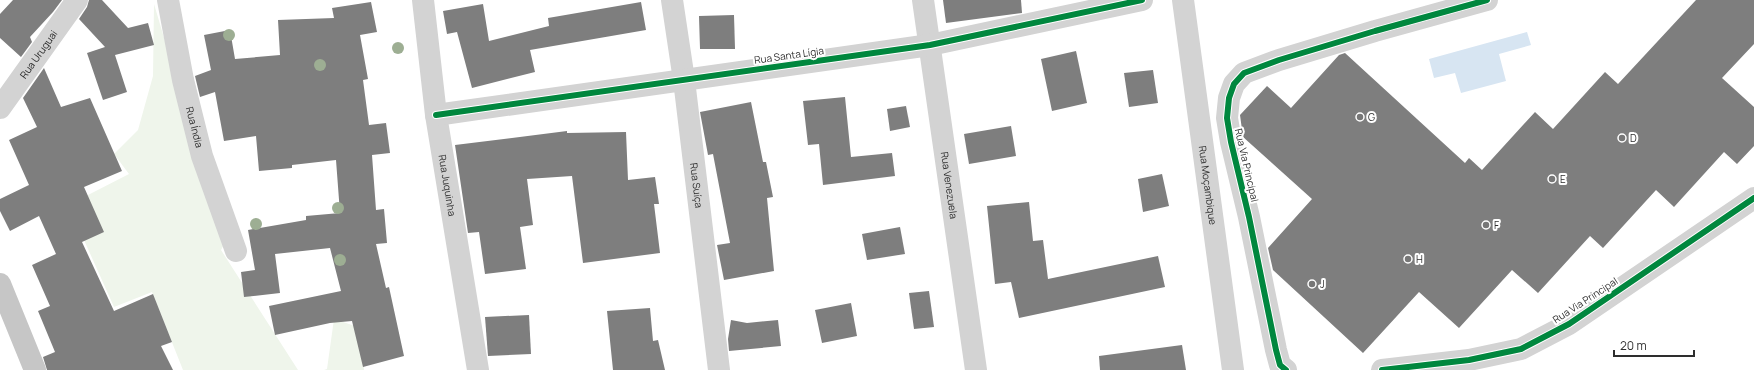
<svg xmlns="http://www.w3.org/2000/svg" width="1754" height="370" viewBox="0 0 1754 370" font-family="Manrope,sans-serif">
	<style>
		.green { fill: #eff5eb }
		.water { fill: #d7e5f2 }
		.building { fill: #7e7e7e }
		.lines { fill: none; stroke-linecap: round; stroke-linejoin: round }
		.minor { stroke: #d3d3d3; stroke-width: 22 }
		.major { stroke: #c6c6c6; stroke-width: 22 }
		.cycleway-casing { stroke: #fff; stroke-width: 8 }
		.cycleway { stroke: #00873e; stroke-width: 6 }
		.tree { fill: #9dae93 }
		.poi-dot { fill: #777; stroke: #fff; stroke-width: 1.5 }
		.labels { text-anchor: middle; stroke-width: 4; stroke-linejoin: round; paint-order: stroke }
		.street-label { font-size: 10px; fill: #2e2e2e; stroke: #fff }
		.poi-label { font-size: 10px; fill: #2e2e2e; stroke: #fff; text-anchor: start }
	</style>
	<rect width="100%" height="100%" fill="#fff"/>
	<g class="green">
		<polygon points="154,4 225,243 221,250 298,370 183,370 152,292 114,307 84,240 88,195 129,174 114,154 138,130 153,76"/>
		<polygon points="334,319 361,328 364,370 324,370 327,369"/>
	</g>
	<polygon class="water" points="1527,32 1531,45 1499,54 1506,81 1461,93 1455,73 1434,78 1429,59"/>
	<g class="building">
		<polygon points="13,0 62,0 53,12 30,37 32,42 21,57 0,38 0,14"/>
		<polygon points="89,0 102,0 128,28 148,23 154,45 115,55 127,92 103,100 87,53 105,47 79,19 87,7"/>
		<polygon points="943,0 1021,0 1022,13 946,23"/>
		<polygon points="1696,0 1754,0 1754,44 1722,78 1754,107 1754,146 1737,164 1724,152 1674,207 1656,190 1603,248 1590,236 1538,293 1512,270 1459,328 1419,292 1363,353 1273,270 1268,248 1312,199 1243,137 1240,115 1267,86 1291,108 1339,55 1345,53 1465,163 1469,158 1482,170 1535,112 1553,129 1605,72 1618,84"/>
		<polygon points="371,2 377,32 360,35 368,79 363,80 369,125 386,123 390,153 372,155 376,210 384,209 387,243 376,244 386,288 389,287 404,356 363,367 352,321 330,323 275,335 269,306 341,291 330,248 275,254 280,293 244,297 241,272 255,270 248,230 306,220 306,216 340,213 336,160 292,165 292,168 259,171 256,136 224,141 215,92 200,97 195,76 211,70 204,35 230,30 235,59 280,55 278,20 334,18 332,8"/>
		<polygon points="641,2 646,30 530,50 535,72 472,88 457,32 447,34 443,11 483,4 489,41 549,26 548,18"/>
		<polygon points="734,15 735,49 700,49 699,16"/>
		<polygon points="1076,51 1087,103 1052,111 1041,59"/>
		<polygon points="44,68 61,107 90,98 122,171 84,187 104,232 82,242 114,311 153,294 172,342 161,346 173,370 47,370 43,357 55,352 38,311 50,306 32,265 56,254 39,216 10,231 0,211 0,199 29,185 9,140 37,127 23,98"/>
		<polygon points="1153,70 1158,103 1129,107 1124,73"/>
		<polygon points="845,97 851,157 892,153 895,176 823,185 819,144 808,145 803,101"/>
		<polygon points="751,102 763,162 766,162 773,197 767,198 774,271 724,280 717,245 730,243 713,154 708,155 700,112"/>
		<polygon points="906,106 910,127 890,131 887,109"/>
		<polygon points="1011,126 1016,156 969,164 964,134"/>
		<polygon points="567,131 567,133 626,132 628,180 655,177 659,204 654,204 660,253 583,263 572,176 527,179 533,225 520,227 526,269 485,274 479,232 468,233 455,145"/>
		<polygon points="1162,174 1169,206 1143,212 1138,179"/>
		<polygon points="1029,202 1033,241 1043,240 1048,279 1158,256 1165,287 1019,318 1011,282 995,284 987,206"/>
		<polygon points="900,227 905,254 867,260 862,234"/>
		<polygon points="929,291 934,327 914,329 909,293"/>
		<polygon points="851,303 857,336 822,343 815,310"/>
		<polygon points="650,308 653,341 658,340 665,370 613,370 607,311"/>
		<polygon points="529,315 531,354 488,356 485,317"/>
		<polygon points="731,320 747,323 778,320 781,346 729,351 728,339"/>
		<polygon points="1182,345 1186,370 1100,370 1099,356"/>
	</g>
	<g class="lines">
		<g class="minor">
			<path id="s1" d="M 168,0 L 183,80 L 202,156 L 236,251"/>
			<path id="s2" d="M 423,0 L 436,115 L 478,370"/>
			<path id="s3" d="M 672,0 L 684,80 L 719,370"/>
			<path id="s4" d="M 923,0 L 976,370"/>
			<path id="s5" d="M 1183,0 L 1233,370"/>
			<path id="s6" d="M 0,108 L 77,0"/>
			<polyline points="436,115 930,45 1142,0"/>
			<polyline points="1286,370 1280,365 1276,350 1249,217 1231,142 1227,118 1229,98 1234,84 1244,73 1279,60 1375,31 1487,0"/>
			<polyline points="1382,370 1469,360 1521,349 1569,324 1754,198"/>
		</g>
		<polyline class="major" points="0,284 35,370"/>
		<defs>
			<g id="cycleway">
				<polyline points="436,115 930,45 1142,0"/>
				<polyline points="1286,370 1280,365 1276,350 1249,217 1231,142 1227,118 1229,98 1234,84 1244,73 1279,60 1375,31 1487,0"/>
				<polyline points="1382,370 1469,360 1521,349 1569,324 1754,198"/>
			</g>
		</defs>
		<use href="#cycleway" class="cycleway-casing"/>
		<use href="#cycleway" class="cycleway"/>
	</g>
	<g class="tree">
		<circle cx="229" cy="35" r="6"/>
		<circle cx="398" cy="48" r="6"/>
		<circle cx="320" cy="65" r="6"/>
		<circle cx="338" cy="208" r="6"/>
		<circle cx="256" cy="224" r="6"/>
		<circle cx="340" cy="260" r="6"/>
	</g>
	<g class="poi-dot">
		<circle cx="1360" cy="117" r="4"/>
		<circle cx="1622" cy="138" r="4"/>
		<circle cx="1552" cy="179" r="4"/>
		<circle cx="1486" cy="225" r="4"/>
		<circle cx="1408" cy="259" r="4"/>
		<circle cx="1312" cy="284" r="4"/>
	</g>
	<g class="labels">
		<g class="street-label">
			<text dy="4" stroke="none"><textPath href="#s6" startOffset="66">Rua Uruguai</textPath></text>
			<text transform="translate(789 55) rotate(-8)" y="4">Rua Santa Lígia</text>
			<text dy="4" stroke="none"><textPath href="#s1" startOffset="130">Rua Índia</textPath></text>
			<text transform="translate(1247 165) rotate(77)" y="4">Rua Via Principal</text>
			<text dy="4" stroke="none"><textPath href="#s2" startOffset="187">Rua Juquinha</textPath></text>
			<text dy="4" stroke="none"><textPath href="#s3" startOffset="187">Rua Suíça</textPath></text>
			<text dy="4" stroke="none"><textPath href="#s4" startOffset="187">Rua Venezuela</textPath></text>
			<text dy="4" stroke="none"><textPath href="#s5" startOffset="187">Rua Moçambique</textPath></text>
			<text transform="translate(1585 300) rotate(-33)" y="4">Rua Via Principal</text>
		</g>
		<g class="poi-label">
			<text x="1368" y="121">G</text>
			<text x="1630" y="142">D</text>
			<text x="1560" y="183">E</text>
			<text x="1494" y="229">F</text>
			<text x="1416" y="263">H</text>
			<text x="1320" y="288">J</text>
		</g>
	</g>
	<path d="M1614 350v6h80v-6" fill="none" stroke="#2e2e2e" stroke-width="2"/>
	<text x="1620" y="350" font-size="12" fill="#2e2e2e" stroke="#ffffff" stroke-width="3" paint-order="stroke">20 m</text>
</svg>
